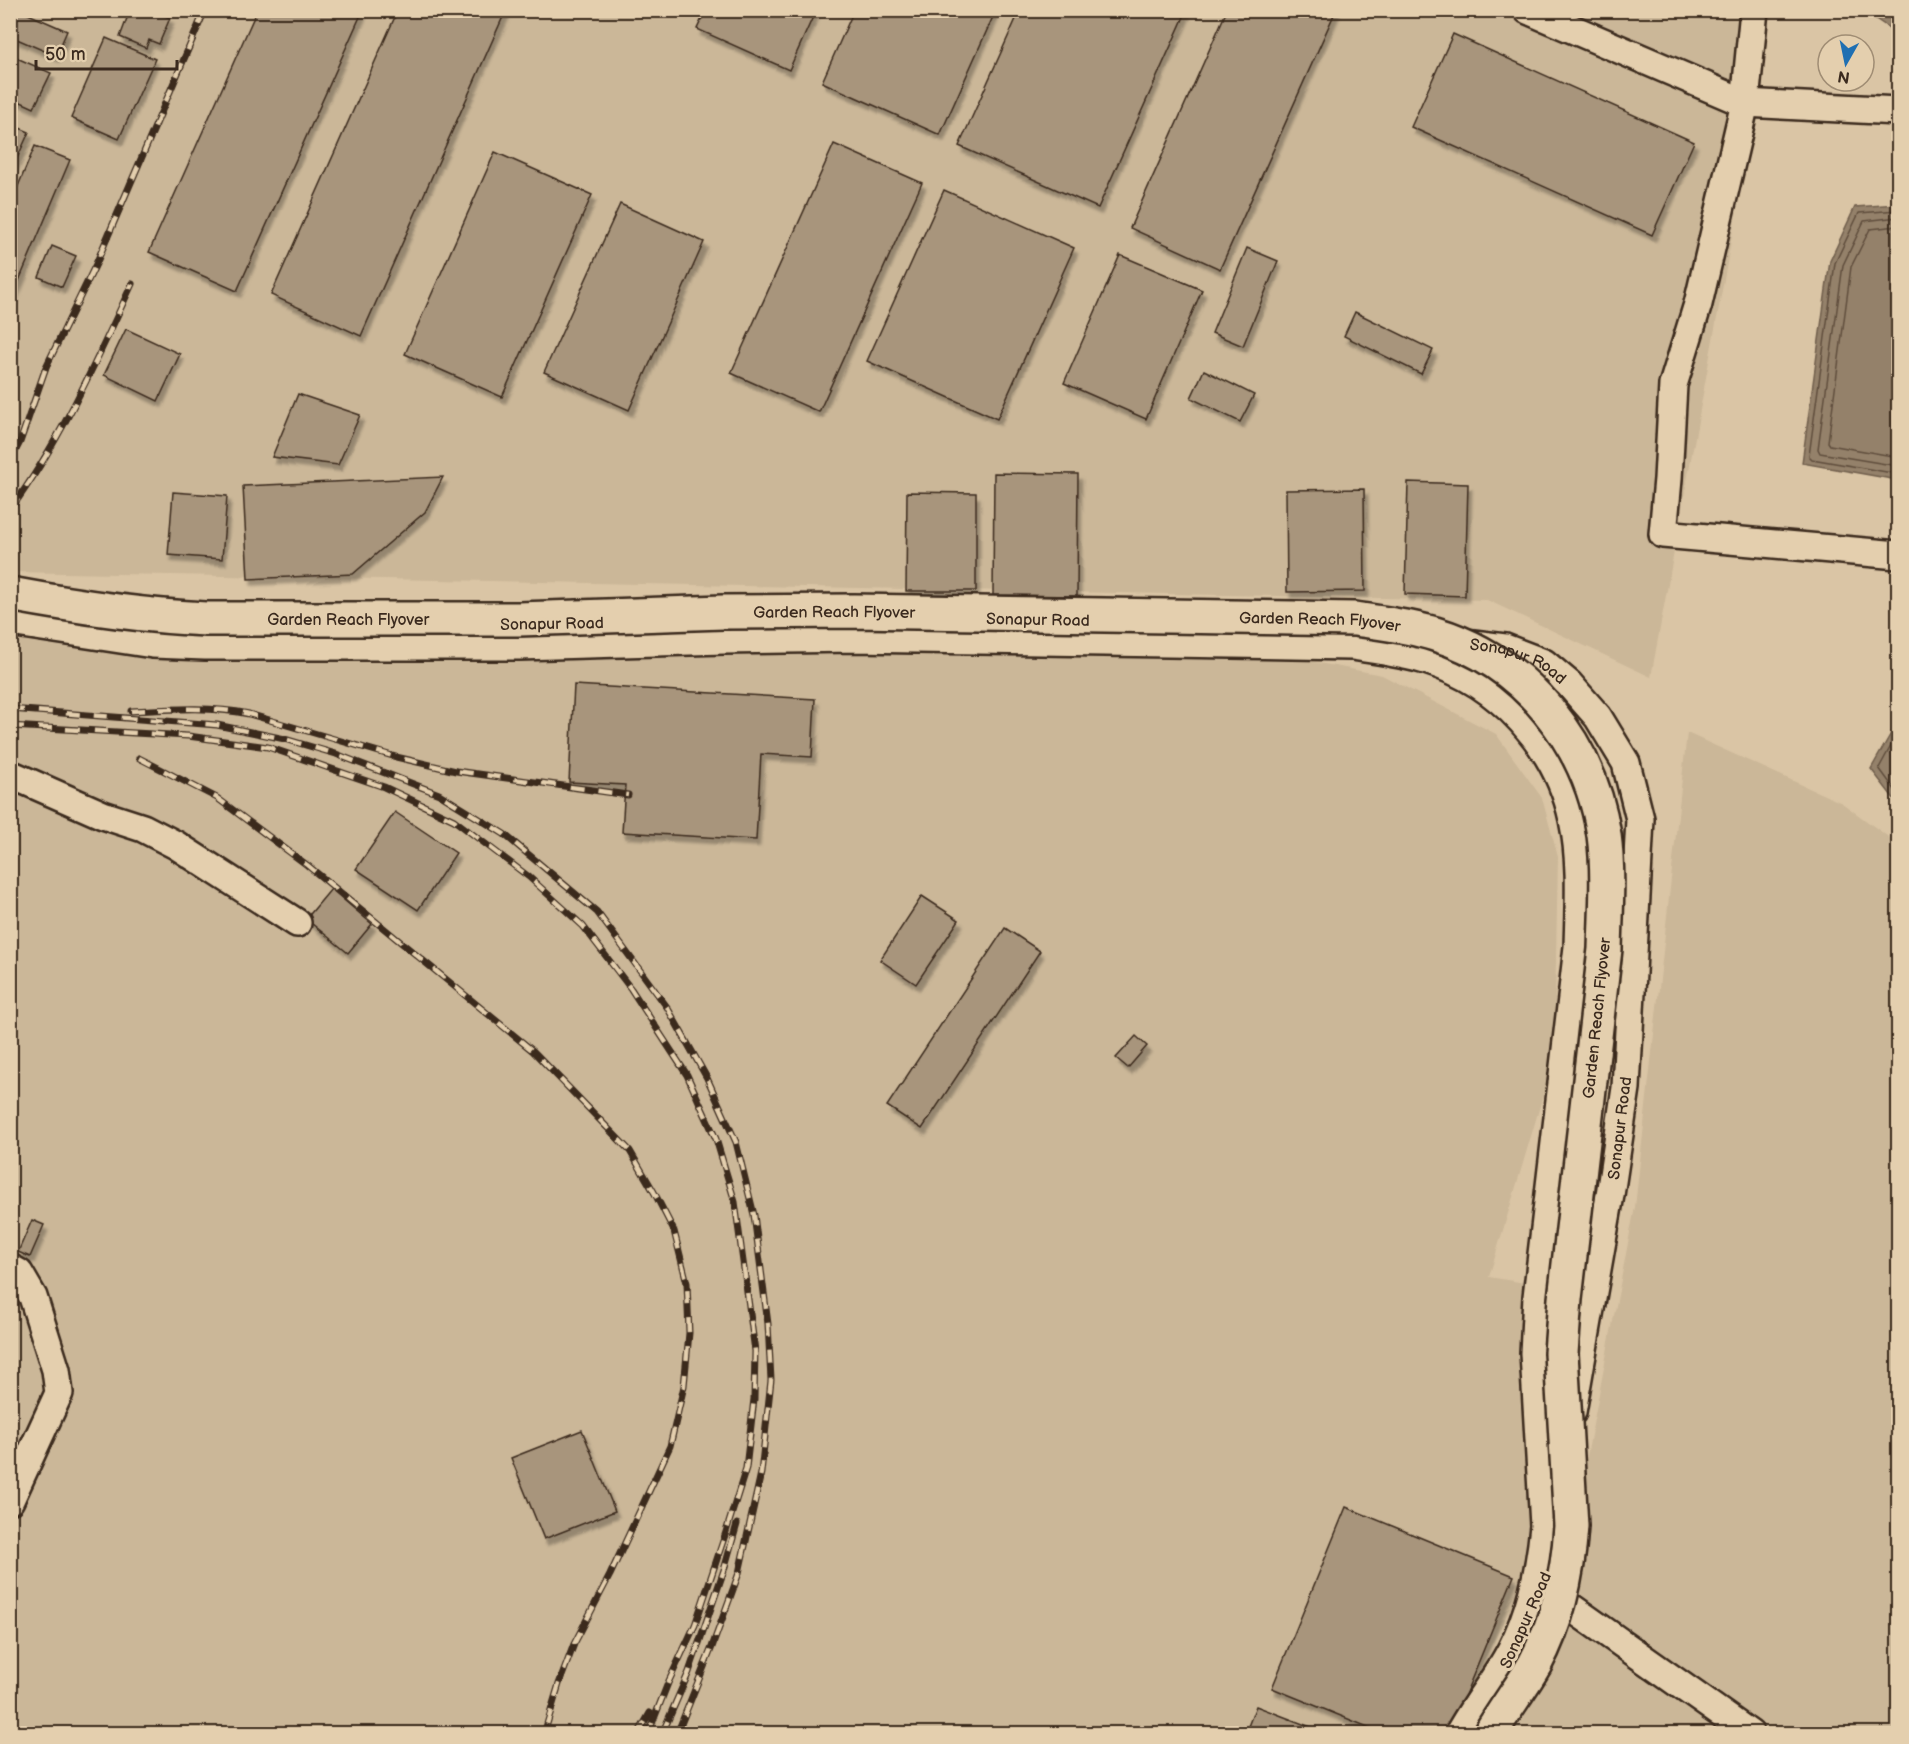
<svg xmlns="http://www.w3.org/2000/svg" width="1909" height="1744" viewBox="0 0 1909 1744" font-family="'Balsamiq Sans',sans-serif">
	<style>
		.built { fill: #cbb798 }
		.water { fill: #94816a; stroke: #705e4c; stroke-width: 1.5 }
		.lines { fill: none; stroke-linecap: round; stroke-linejoin: round }
		.shore { stroke: #5f4d3c; stroke-width: 1.5 }
		.building { fill: #a8957b; stroke: #3b2a1e; stroke-width: 1.5; filter: url(#shadow) }
		.minor-casing { stroke: #3b2a1e; stroke-width: 32 }
		.major-casing { stroke: #3b2a1e; stroke-width: 38 }
		.minor { stroke: #e4cfae; stroke-width: 27 }
		.major { stroke: #e4cfae; stroke-width: 33 }
		.rail-casing { stroke: #3b2a1e; stroke-width: 7 }
		.rail { stroke: #e4cfae; stroke-width: 4.5; stroke-dasharray: 14; stroke-linecap: butt }
		.major-bridge-casing { stroke: #3b2a1e; stroke-width: 38; stroke-linecap: butt }
		.major-bridge { stroke: #e4cfae; stroke-width: 33 }
		.labels { text-anchor: middle; stroke-width: 6; stroke-linejoin: round; paint-order: stroke }
		.street-label { font-size: 16px; fill: #3b2a1e; stroke: #e4cfae }
	</style>
	<defs>
		<filter id="shadow"><feDropShadow dx="3.5" dy="6" stdDeviation="1.5" flood-color="#0004"/></filter>
	</defs>
	<rect width="100%" height="100%" fill="#dac5a5"/>
	<filter id="ink" filterUnits="userSpaceOnUse"><feTurbulence type="fractalNoise" baseFrequency=".0167" numOctaves="2"/><feDisplacementMap in="SourceGraphic" scale="12" xChannelSelector="R" yChannelSelector="G"/><feConvolveMatrix kernelMatrix="1 2 1 2 8 2 1 2 1" color-interpolation-filters="sRGB"/></filter>
	<g filter="url(#ink)">
		<g class="built">
			<polygon points="11,11 1764,11 1756,105 1651,677 1487,600 11,572"/>
			<polygon points="11,624 1303,660 1382,675 1496,734 1542,798 1558,857 1554,1059 1489,1277 1531,1284 1530,1572 1445,1733 11,1734"/>
			<polygon points="1687,733 1842,803 1898,844 1898,1733 1512,1734 1531,1655 1565,1570 1635,1207"/>
		</g>
		<g class="water">
			<polygon points="1864,11 1898,11 1898,34"/>
			<polygon points="1898,204 1898,480 1802,463 1830,261 1855,207"/>
			<polygon points="1898,721 1898,804 1871,769"/>
		</g>
		<g class="lines">
			<g class="shore">
				<polyline points="1898,210 1859,213 1835,263 1809,456 1812,459 1898,474"/>
				<polyline points="1898,217 1864,221 1843,265 1818,449 1820,453 1898,466"/>
				<polyline points="1898,226 1870,229 1851,267 1828,442 1830,445 1898,457"/>
				<polyline points="1898,733 1879,768 1898,794"/>
			</g>
		</g>
		<g class="building">
			<polygon points="10,10 19,10 67,31 56,56 10,36"/>
			<polygon points="130,10 150,10 170,18 159,44 149,40 146,48 120,37"/>
			<polygon points="257,10 363,10 237,291 149,252"/>
			<polygon points="398,10 506,10 361,336 271,295"/>
			<polygon points="706,10 816,10 789,70 697,29"/>
			<polygon points="854,10 996,10 940,135 822,82"/>
			<polygon points="1020,10 1187,10 1098,208 959,146"/>
			<polygon points="1227,10 1336,10 1220,269 1130,228"/>
			<polygon points="1453,34 1694,142 1652,235 1411,127"/>
			<polygon points="106,38 155,59 119,139 71,118"/>
			<polygon points="10,55 51,73 34,108 10,97"/>
			<polygon points="10,124 29,132 10,174"/>
			<polygon points="834,144 922,183 819,412 731,373"/>
			<polygon points="35,146 70,160 10,302 10,205"/>
			<polygon points="495,152 592,195 502,397 405,354"/>
			<polygon points="944,190 1074,248 997,419 867,361"/>
			<polygon points="620,204 704,242 629,410 544,372"/>
			<polygon points="52,246 76,256 62,287 39,277"/>
			<polygon points="1247,248 1278,261 1243,346 1212,333"/>
			<polygon points="1120,255 1202,290 1146,419 1064,383"/>
			<polygon points="1355,312 1433,350 1421,374 1344,336"/>
			<polygon points="126,329 180,354 158,401 104,375"/>
			<polygon points="1204,370 1254,395 1240,422 1191,398"/>
			<polygon points="298,394 360,415 338,465 272,457"/>
			<polygon points="994,473 1078,474 1077,596 993,595"/>
			<polygon points="443,477 425,512 353,574 248,579 243,486"/>
			<polygon points="1408,482 1468,484 1465,596 1405,594"/>
			<polygon points="1364,489 1365,591 1287,592 1286,490"/>
			<polygon points="173,492 227,496 222,559 168,555"/>
			<polygon points="907,492 976,493 976,591 906,591"/>
			<polygon points="574,685 815,699 812,757 761,754 756,840 622,832 625,785 569,782"/>
			<polygon points="395,812 456,853 418,910 356,869"/>
			<polygon points="331,889 372,924 348,953 306,919"/>
			<polygon points="922,896 959,920 916,984 880,960"/>
			<polygon points="1005,928 1040,951 922,1129 887,1106"/>
			<polygon points="1136,1036 1147,1046 1128,1068 1116,1058"/>
			<polygon points="32,1220 44,1225 30,1257 18,1252"/>
			<polygon points="582,1430 615,1511 544,1539 511,1458"/>
			<polygon points="1346,1507 1514,1576 1449,1734 1385,1734 1272,1688"/>
			<polygon points="1256,1706 1329,1734 1245,1734"/>
		</g>
		<g class="lines">
			<defs>
				<g id="minor">
					<polyline points="1528,10 1745,103 1898,111"/>
					<polyline points="1754,10 1745,103 1698,304 1673,385 1668,479 1663,534 1898,555"/>
					<path id="s1" d="M 1465,643 L 1505,648 L 1544,663 L 1569,684 L 1598,717 L 1626,763 L 1640,819 L 1626,1088 L 1610,1195 L 1572,1412"/>
					<polyline points="10,774 103,815 143,828 176,845 297,923"/>
					<polyline points="10,1268 19,1273 33,1297 56,1370 59,1393 10,1500"/>
					<polyline points="1545,1589 1750,1734"/>
				</g>
				<path id="major" d="M 10,619 L 153,641 L 205,643 L 519,643 L 724,637 L 854,635 L 1352,643 C 1378,647 1404,650 1429,658 C 1502,681 1560,744 1576,819 C 1585,861 1582,905 1581,947 L 1540,1297 L 1537,1353 L 1547,1526 C 1543,1570 1534,1612 1514,1651 C 1499,1680 1478,1705 1462,1734"/>
			</defs>
			<use href="#minor" class="minor-casing"/>
			<use href="#major" class="major-casing"/>
			<use href="#minor" class="minor"/>
			<use href="#major" class="major"/>
			<defs>
				<g id="rail">
					<polyline points="10,461 20,442 46,367 96,264 205,10"/>
					<path d="M 10,510 C 61,441 96,361 132,284"/>
					<polyline points="10,709 217,725 285,739 336,754 439,794 504,834 597,912 667,1007 707,1078 736,1142 754,1215 768,1324 771,1380 761,1473 739,1573 712,1647 677,1734"/>
					<path d="M 131,711 C 171,709 209,706 249,714 L 396,757 L 456,771 L 628,795"/>
					<polyline points="10,726 188,736 268,747 384,787 454,820 529,877 583,926 631,989 687,1075 716,1139 735,1202 755,1351 754,1399 746,1468 726,1532 695,1625 668,1683 648,1734"/>
					<polyline points="139,758 217,798 307,865 533,1051 630,1151 654,1192 674,1231 687,1283 689,1333 684,1386 670,1446 610,1575 574,1644 559,1684 544,1734"/>
					<polyline points="638,1734 650,1713"/>
					<polyline points="662,1734 689,1672 724,1570 737,1524"/>
				</g>
			</defs>
			<use href="#rail" class="rail-casing"/>
			<use href="#rail" class="rail"/>
			<defs>
				<g id="major-bridge">
					<path id="s2" d="M 10,594 C 75,606 140,616 206,619 L 519,619 L 723,612 L 854,611 L 1355,619 C 1381,623 1409,626 1435,634 C 1525,661 1590,743 1604,835 C 1609,873 1606,911 1605,949 L 1565,1299 L 1561,1353 L 1571,1526 C 1568,1574 1558,1621 1535,1664 C 1521,1688 1504,1710 1490,1734"/>
				</g>
			</defs>
			<use href="#major-bridge" class="major-bridge-casing"/>
			<use href="#major-bridge" class="major-bridge"/>
		</g>
	</g>
	<g class="labels">
		<g class="street-label">
			<text dy="6" stroke="none"><textPath href="#s2" startOffset="826">Garden Reach Flyover</textPath></text>
			<text dy="6" stroke="none"><textPath href="#s2" startOffset="340">Garden Reach Flyover</textPath></text>
			<text transform="translate(1038 619) rotate(1)" y="6">Sonapur Road</text>
			<text dy="6" stroke="none"><textPath href="#s2" startOffset="1312">Garden Reach Flyover</textPath></text>
			<text transform="translate(552 623) rotate(-1)" y="6">Sonapur Road</text>
			<text dy="6" stroke="none"><textPath href="#s1" startOffset="57">Sonapur Road</textPath></text>
			<text transform="translate(1596 1018) rotate(-84)" y="6">Garden Reach Flyover</text>
			<text transform="translate(1619 1128) rotate(-83)" y="6">Sonapur Road</text>
			<text transform="translate(1525 1620) rotate(-66)" y="6">Sonapur Road</text>
		</g>
	</g>
	<rect width="1909" height="1744" fill="none" stroke="#e4cfae" stroke-width="36"/>
	<rect x="18" y="18" width="1873" height="1708" fill="none" stroke="#3b2a1e" stroke-width="2" filter="url(#ink)"/>
	<g transform="translate(1846 63) rotate(189)"><circle r="28" fill="#e4cfae" stroke="#a08d74" stroke-width="1.5"/>
	<path d="M0-4.5L10 22L0 15L-10 22Z" fill="#1f6fb2"/>
	<text y="-9" font-size="16" font-weight="bold" text-anchor="middle" fill="#3b2a1e">N</text>
	</g>
	<path d="M36 60v9h141v-9" fill="none" stroke="#3b2a1e" stroke-width="3"/>
	<text x="45" y="60" font-size="18" fill="#3b2a1e" stroke="#e4cfae" stroke-width="4.5" paint-order="stroke">50 m</text>
</svg>
